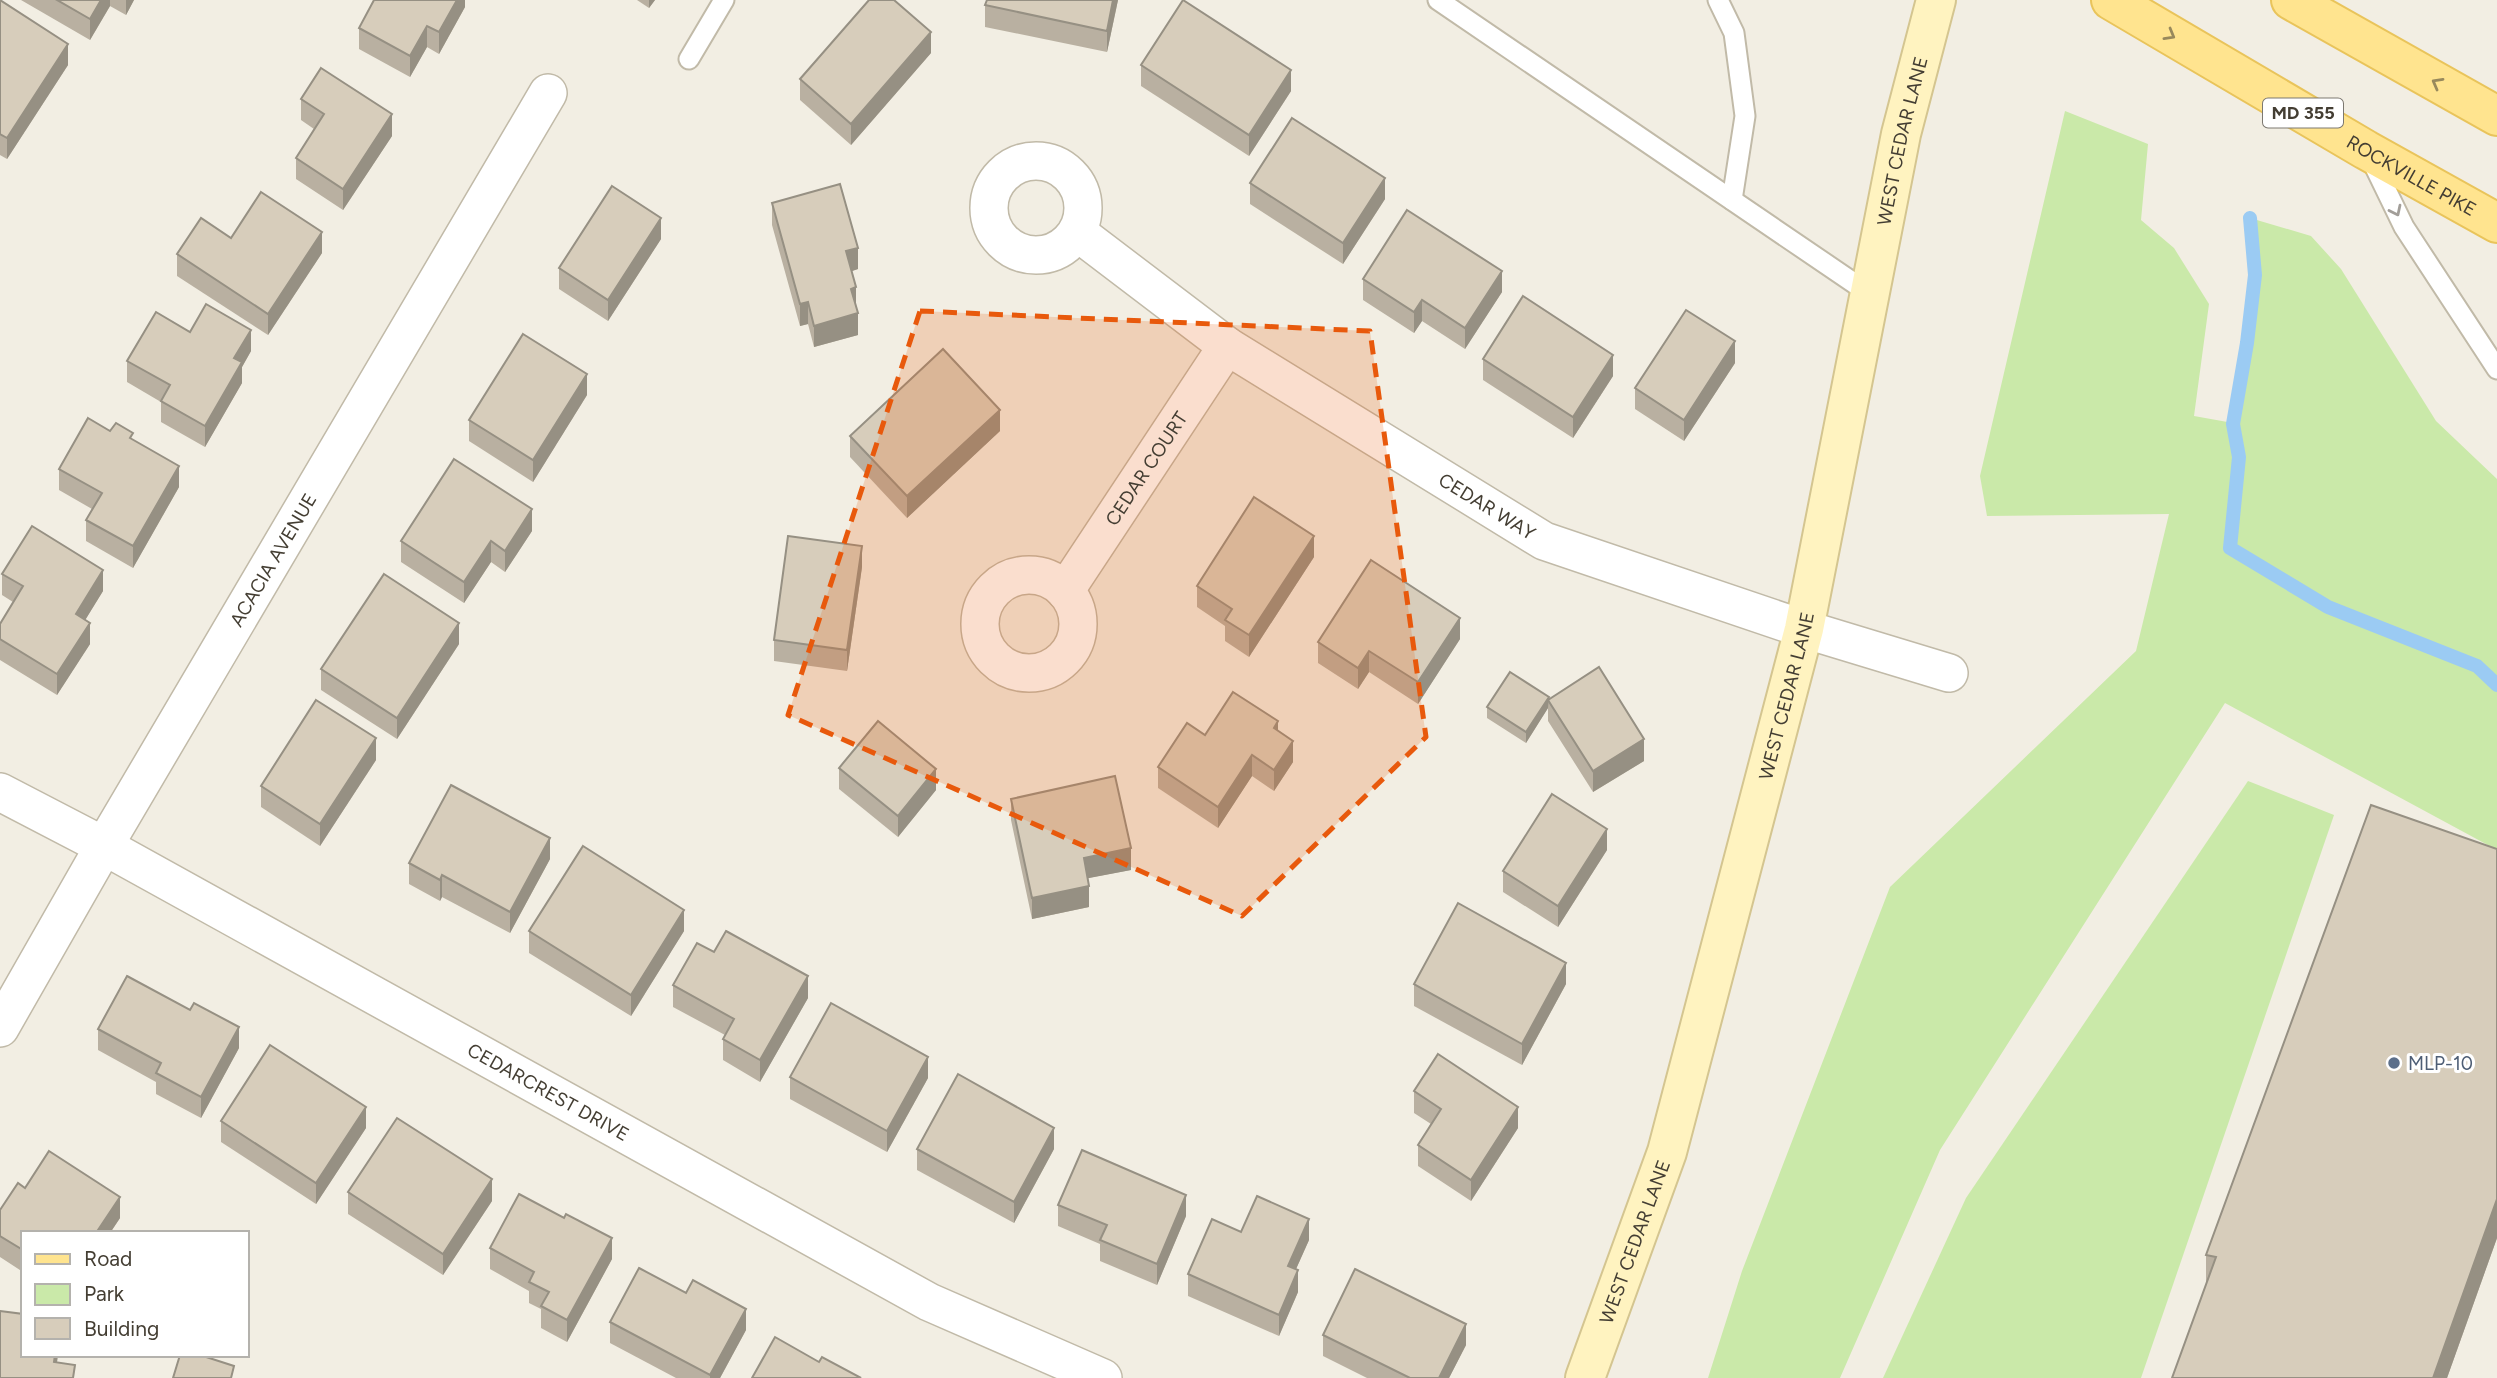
<svg xmlns="http://www.w3.org/2000/svg" width="2497" height="1378" viewBox="0 0 2497 1378" font-family="Figtree,sans-serif">
	<style>
		.green { fill: #cae9a9 }
		.lines { fill: none; stroke-linecap: round; stroke-linejoin: round }
		.stream { stroke: #9bcbf3; stroke-width: 14 }
		.lane-casing { stroke: #c1baa8; stroke-width: 23 }
		.street-casing { stroke: #c1baa8; stroke-width: 40 }
		.secondary-casing { stroke: #d4c590; stroke-width: 42 }
		.primary-casing { stroke: #e9c45b; stroke-width: 42 }
		.lane { stroke: #fff; stroke-width: 19 }
		.street { stroke: #fff; stroke-width: 37 }
		.secondary { stroke: #fff3c0; stroke-width: 38 }
		.primary { stroke: #ffe48f; stroke-width: 38 }
		.wall { fill: #b9b0a1 }
		.shaded-wall { fill: #969083 }
		.building { fill: #d7cdbb; stroke: #969083; stroke-width: 2 }
		.oneway { stroke: #98895c }
		.oneway2 { stroke: #a29e99 }
		.marked { fill: #e8590c; fill-opacity: 0.2; stroke: #e8590c; stroke-width: 5; stroke-dasharray: 14 9; stroke-linejoin: round }
		.service-dot { fill: #5c6f8a; stroke: #fff; stroke-width: 2.5 }
		.labels { text-anchor: middle; stroke-width: 6; stroke-linejoin: round; paint-order: stroke }
		.shield { fill: #fff; stroke: #7c7870; stroke-width: 2 }
		.shield-label { font-size: 18px; font-weight: bold; fill: #443e33 }
		.street-label { font-size: 19px; fill: #443e33; stroke: #fff }
		.service-label { font-size: 19px; fill: #4e5e75; stroke: #fff; text-anchor: start }
	</style>
	<rect width="100%" height="100%" fill="#f2eee3"/>
	<g class="green">
		<polygon points="2065,111 2148,144 2141,220 2174,248 2209,304 2194,416 2233,423 2247,343 2255,275 2250,218 2311,236 2341,269 2436,421 2497,479 2497,850 2225,703 1940,1150 1840,1378 1708,1378 1742,1271 1890,887 2136,651 2169,514 1987,516 1980,476"/>
		<polygon points="2248,781 2334,815 2141,1378 1883,1378 1966,1198"/>
	</g>
	<g class="lines">
		<polyline class="stream" points="2250,218 2255,275 2247,343 2233,424 2239,457 2230,548 2328,607 2477,666 2497,685"/>
		<defs>
			<g id="lane">
				<polyline points="1438,0 1870,294"/>
				<polyline points="1718,0 1734,33 1745,116 1732,200"/>
				<polyline points="689,59 724,0"/>
				<polyline points="2370,157 2404,227 2497,369"/>
			</g>
			<g id="street">
				<circle cx="1036" cy="208" r="47"/>
				<path id="s1" d="M 1077,232 L 1227,346 L 1544,541 L 1804,629 L 1949,673"/>
				<circle cx="1029" cy="624" r="49"/>
				<path id="s2" d="M 1065,591 L 1227,346"/>
				<path id="s3" d="M 0,792 L 104,846 L 929,1302 L 1103,1378"/>
				<path id="s4" d="M 0,1028 L 104,846 L 548,93"/>
			</g>
			<g id="secondary">
				<path id="s5" d="M 1585,1378 L 1667,1152 L 1804,629 L 1901,134 L 1936,0"/>
			</g>
			<g id="primary">
				<path id="s6" d="M 2111,0 L 2366,150 L 2497,223"/>
				<polyline points="2291,0 2497,116"/>
			</g>
		</defs>
		<use href="#lane" class="lane-casing"/>
		<use href="#street" class="street-casing"/>
		<use href="#secondary" class="secondary-casing"/>
		<use href="#primary" class="primary-casing"/>
		<use href="#lane" class="lane"/>
		<use href="#street" class="street"/>
		<use href="#secondary" class="secondary"/>
		<use href="#primary" class="primary"/>
	</g>
	<g class="wall">
		<polygon points="0,0 68,65 7,159 0,155"/>
		<polygon points="21,0 134,0 126,15 110,6 90,40"/>
		<polygon points="465,0 465,7 439,54 427,47 410,77 359,49 359,28"/>
		<polygon points="637,0 655,0 649,8"/>
		<polygon points="987,0 1118,0 1107,52 985,27 985,5"/>
		<polygon points="931,53 851,145 800,100 800,79"/>
		<polygon points="1141,65 1291,91 1249,156 1141,86"/>
		<polygon points="301,99 392,136 343,210 296,179 296,158 314,129 301,120"/>
		<polygon points="1250,183 1385,199 1343,264 1250,204"/>
		<polygon points="772,203 858,269 852,271 858,335 814,347 808,324 800,326 772,225"/>
		<polygon points="231,238 322,253 268,335 177,276 177,254"/>
		<polygon points="661,239 608,321 559,289 559,268"/>
		<polygon points="1363,279 1502,292 1465,349 1422,321 1414,333 1363,300"/>
		<polygon points="190,332 251,351 242,367 242,383 205,447 161,422 161,402 127,382 127,361"/>
		<polygon points="1483,359 1613,376 1573,438 1483,380"/>
		<polygon points="1735,363 1684,441 1635,409 1635,388"/>
		<polygon points="587,395 533,482 469,441 469,420"/>
		<polygon points="110,431 133,440 179,487 133,568 86,541 86,520 92,509 59,490 59,469"/>
		<polygon points="1000,431 907,518 850,457 850,436"/>
		<polygon points="532,531 505,572 491,562 464,603 401,562 401,541"/>
		<polygon points="1314,557 1249,657 1225,641 1225,626 1197,607 1197,586"/>
		<polygon points="862,567 847,671 774,661 774,640"/>
		<polygon points="2,574 103,591 85,620 90,644 57,695 0,660 0,624 13,602 2,595"/>
		<polygon points="1460,639 1418,704 1369,672 1358,689 1318,663 1318,642"/>
		<polygon points="459,644 397,739 321,690 321,669"/>
		<polygon points="1549,699 1644,761 1593,792 1548,721 1548,708 1526,743 1487,718 1487,707"/>
		<polygon points="1278,731 1293,762 1274,791 1252,776 1218,828 1158,788 1158,767 1205,735"/>
		<polygon points="376,760 320,846 261,807 261,786"/>
		<polygon points="839,768 936,790 898,837 839,789"/>
		<polygon points="1011,799 1131,870 1088,878 1089,907 1032,919 1011,820"/>
		<polygon points="2497,849 2497,1238 2447,1378 2206,1286 2206,1255"/>
		<polygon points="1607,850 1558,927 1503,892 1503,871"/>
		<polygon points="550,859 510,933 442,897 440,901 409,884 409,863"/>
		<polygon points="529,931 684,931 631,1016 529,953"/>
		<polygon points="714,952 808,998 760,1082 723,1060 723,1039 725,1035 673,1007 673,985"/>
		<polygon points="1414,984 1566,984 1522,1065 1414,1006"/>
		<polygon points="98,1029 239,1048 201,1118 156,1094 156,1082 98,1050"/>
		<polygon points="790,1077 928,1078 887,1152 790,1099"/>
		<polygon points="1414,1091 1518,1128 1471,1201 1418,1166 1418,1145 1431,1124 1414,1113"/>
		<polygon points="221,1121 366,1128 316,1204 221,1142"/>
		<polygon points="917,1149 1054,1149 1014,1223 917,1170"/>
		<polygon points="25,1188 120,1218 110,1233 23,1233 23,1272 0,1257 0,1210"/>
		<polygon points="348,1192 492,1201 443,1275 348,1214"/>
		<polygon points="1058,1205 1186,1216 1157,1285 1100,1261 1100,1244 1058,1226"/>
		<polygon points="1309,1240 1296,1269 1298,1292 1279,1336 1188,1296 1188,1274"/>
		<polygon points="490,1248 612,1259 567,1342 541,1328 541,1309 529,1303 529,1291 490,1269"/>
		<polygon points="610,1322 746,1330 720,1378 676,1378 610,1343"/>
		<polygon points="1323,1335 1466,1345 1449,1378 1367,1378 1323,1356"/>
	</g>
	<g class="shaded-wall">
		<polygon points="101,0 110,0 110,6 90,40 90,19"/>
		<polygon points="126,0 134,0 126,15"/>
		<polygon points="457,0 465,0 465,7 439,54 439,32"/>
		<polygon points="649,0 655,0 649,8"/>
		<polygon points="1113,0 1118,0 1107,52 1107,31"/>
		<polygon points="427,26 427,47 410,77 410,56"/>
		<polygon points="931,32 931,53 851,145 851,124"/>
		<polygon points="68,44 68,65 7,159 7,138"/>
		<polygon points="1291,70 1291,91 1249,156 1249,135"/>
		<polygon points="392,114 392,136 343,210 343,189"/>
		<polygon points="1385,178 1385,199 1343,264 1343,243"/>
		<polygon points="661,218 661,239 608,321 608,300"/>
		<polygon points="322,232 322,253 268,335 268,314"/>
		<polygon points="858,248 858,269 846,273 846,251"/>
		<polygon points="1502,271 1502,292 1465,349 1465,328"/>
		<polygon points="856,287 856,309 851,289"/>
		<polygon points="1422,300 1422,321 1414,333 1414,312"/>
		<polygon points="808,302 808,324 800,326 800,304"/>
		<polygon points="858,313 858,335 814,347 814,326"/>
		<polygon points="251,330 251,351 242,367 242,383 205,447 205,426 234,358"/>
		<polygon points="1735,341 1735,363 1684,441 1684,420"/>
		<polygon points="1613,355 1613,376 1573,438 1573,417"/>
		<polygon points="587,374 587,395 533,482 533,460"/>
		<polygon points="1000,410 1000,431 907,518 907,496"/>
		<polygon points="179,466 179,487 133,568 133,546"/>
		<polygon points="532,509 532,531 505,572 505,551"/>
		<polygon points="1314,536 1314,557 1249,657 1249,635"/>
		<polygon points="491,541 491,562 464,603 464,582"/>
		<polygon points="862,546 862,567 847,671 847,650"/>
		<polygon points="103,570 103,591 76,635 76,614"/>
		<polygon points="1460,618 1460,639 1418,704 1418,682"/>
		<polygon points="90,623 90,644 57,695 57,674"/>
		<polygon points="459,623 459,644 397,739 397,718"/>
		<polygon points="1369,651 1369,672 1358,689 1358,668"/>
		<polygon points="1549,697 1548,708 1526,743 1526,732"/>
		<polygon points="1278,721 1278,742 1274,728"/>
		<polygon points="376,738 376,760 320,846 320,824"/>
		<polygon points="1644,739 1644,761 1593,792 1593,771"/>
		<polygon points="1293,741 1293,762 1274,791 1274,770"/>
		<polygon points="1252,755 1252,776 1218,828 1218,807"/>
		<polygon points="936,769 936,790 898,837 898,816"/>
		<polygon points="1607,829 1607,850 1558,927 1558,906"/>
		<polygon points="550,838 550,859 510,933 510,912"/>
		<polygon points="1131,848 1131,870 1084,879 1084,858"/>
		<polygon points="442,875 442,897 440,901 440,880"/>
		<polygon points="1089,886 1089,907 1032,919 1032,898"/>
		<polygon points="684,910 684,931 631,1016 631,995"/>
		<polygon points="1566,963 1566,984 1522,1065 1522,1044"/>
		<polygon points="808,976 808,998 760,1082 760,1060"/>
		<polygon points="239,1027 239,1048 201,1118 201,1097"/>
		<polygon points="928,1057 928,1078 887,1152 887,1131"/>
		<polygon points="366,1107 366,1128 316,1204 316,1183"/>
		<polygon points="1518,1107 1518,1128 1471,1201 1471,1180"/>
		<polygon points="1054,1128 1054,1149 1014,1223 1014,1202"/>
		<polygon points="492,1179 492,1201 443,1275 443,1254"/>
		<polygon points="1186,1195 1186,1216 1157,1285 1157,1264"/>
		<polygon points="120,1197 120,1218 110,1233 96,1233"/>
		<polygon points="2497,1199 2497,1238 2447,1378 2433,1378"/>
		<polygon points="1309,1219 1309,1240 1288,1287 1288,1266"/>
		<polygon points="612,1238 612,1259 567,1342 567,1320"/>
		<polygon points="1298,1270 1298,1292 1279,1336 1279,1315"/>
		<polygon points="746,1309 746,1330 720,1378 710,1378 710,1375"/>
		<polygon points="1466,1324 1466,1345 1449,1378 1439,1378"/>
		<polygon points="55,1355 58,1355 55,1378 54,1362"/>
	</g>
	<g class="building">
		<polygon points="0,0 68,44 7,138 0,134"/>
		<polygon points="57,0 101,0 90,19"/>
		<polygon points="374,0 457,0 439,32 427,26 410,56 359,28"/>
		<polygon points="869,0 894,0 931,32 851,124 800,79"/>
		<polygon points="987,0 1113,0 1107,31 985,5"/>
		<polygon points="1183,0 1291,70 1249,135 1141,65"/>
		<polygon points="321,68 392,114 343,189 296,158 324,114 301,99"/>
		<polygon points="1292,118 1385,178 1343,243 1250,183"/>
		<polygon points="840,184 858,248 846,251 856,287 851,289 858,313 814,326 808,302 800,304 772,203"/>
		<polygon points="612,186 661,218 608,300 559,268"/>
		<polygon points="261,192 322,232 268,314 177,254 201,218 231,238"/>
		<polygon points="1407,210 1502,271 1465,328 1422,300 1414,312 1363,279"/>
		<polygon points="1523,296 1613,355 1573,417 1483,359"/>
		<polygon points="206,304 251,330 234,358 242,362 205,426 161,401 170,385 127,361 156,312 190,332"/>
		<polygon points="1686,310 1735,341 1684,420 1635,388"/>
		<polygon points="523,334 587,374 533,460 469,420"/>
		<polygon points="943,349 1000,410 907,496 850,436"/>
		<polygon points="88,418 110,431 116,423 133,433 130,438 179,466 133,546 86,520 102,493 59,469"/>
		<polygon points="454,459 532,509 505,551 491,541 464,582 401,541"/>
		<polygon points="1254,497 1314,536 1249,635 1225,620 1232,609 1197,586"/>
		<polygon points="32,526 103,570 76,614 90,623 57,674 0,639 0,624 23,586 2,574"/>
		<polygon points="788,536 862,546 847,650 774,640"/>
		<polygon points="1371,560 1460,618 1418,682 1369,651 1358,668 1318,642"/>
		<polygon points="384,574 459,623 397,718 321,669"/>
		<polygon points="1599,667 1644,739 1593,771 1548,700"/>
		<polygon points="1510,672 1549,697 1526,732 1487,707"/>
		<polygon points="1233,692 1278,721 1274,728 1293,741 1274,770 1252,755 1218,807 1158,767 1187,723 1205,735"/>
		<polygon points="316,700 376,738 320,824 261,786"/>
		<polygon points="878,721 936,769 898,816 839,768"/>
		<polygon points="1115,776 1131,848 1084,858 1089,886 1032,898 1011,799"/>
		<polygon points="451,785 550,838 510,912 442,875 440,880 409,863"/>
		<polygon points="1552,794 1607,829 1558,906 1503,871"/>
		<polygon points="2371,805 2497,849 2497,1199 2433,1378 2172,1378 2216,1257 2206,1255"/>
		<polygon points="583,846 684,910 631,995 529,931"/>
		<polygon points="1458,903 1566,963 1522,1044 1414,984"/>
		<polygon points="726,931 808,976 760,1060 723,1039 734,1019 673,985 697,943 714,952"/>
		<polygon points="127,976 190,1010 194,1003 239,1027 201,1097 156,1073 161,1063 98,1029"/>
		<polygon points="831,1003 928,1057 887,1131 790,1077"/>
		<polygon points="270,1045 366,1107 316,1183 221,1121"/>
		<polygon points="1438,1054 1518,1107 1471,1180 1418,1145 1441,1109 1414,1091"/>
		<polygon points="958,1074 1054,1128 1014,1202 917,1149"/>
		<polygon points="397,1118 492,1179 443,1254 348,1192"/>
		<polygon points="1082,1150 1186,1195 1157,1264 1100,1240 1107,1225 1058,1205"/>
		<polygon points="49,1151 120,1197 96,1233 23,1233 23,1250 0,1236 0,1210 18,1183 25,1188"/>
		<polygon points="519,1194 564,1218 566,1214 612,1238 567,1320 541,1306 549,1292 529,1282 534,1272 490,1248"/>
		<polygon points="1257,1196 1309,1219 1288,1266 1298,1270 1279,1315 1188,1274 1212,1219 1241,1232"/>
		<polygon points="639,1268 686,1293 693,1280 746,1309 710,1375 610,1322"/>
		<polygon points="1355,1269 1466,1324 1439,1378 1410,1378 1323,1335"/>
		<polygon points="0,1311 23,1314 23,1355 55,1355 54,1362 75,1365 73,1378 0,1378"/>
		<polygon points="775,1337 819,1362 822,1357 861,1378 752,1378"/>
		<polygon points="180,1355 200,1355 234,1366 231,1378 173,1378"/>
	</g>
	<defs><path id="oneway-chevron" d="M-2-3.5L2.5 0L-2 3.5" fill="none" stroke-width="1.6" stroke-linecap="round" stroke-linejoin="round" transform="scale(1.75)"/></defs>
	<g class="oneway">
		<use href="#oneway-chevron" transform="translate(2170 35) rotate(30)"/>
		<use href="#oneway-chevron" transform="translate(2437 83) rotate(-151)"/>
	</g>
	<use class="oneway2" href="#oneway-chevron" transform="translate(2396 211) rotate(64)"/>
	<path class="marked" d="M 920,311 L 1370,331 L 1426,737 L 1242,916 L 788,715 Z"/>
	<circle class="service-dot" cx="2394" cy="1063" r="7"/>
	<g class="labels">
		<rect class="shield" x="2263" y="98.5" width="80" height="29" rx="5"/>
		<g class="shield-label">
			<text x="2303" y="119">MD 355</text>
		</g>
		<g class="street-label">
			<text dy="7" stroke="none"><textPath href="#s5" startOffset="1279">WEST CEDAR LANE</textPath></text>
			<text dy="7" stroke="none"><textPath href="#s6" startOffset="348">ROCKVILLE PIKE</textPath></text>
			<text dy="7" stroke="none"><textPath href="#s2" startOffset="147">CEDAR COURT</textPath></text>
			<text dy="7" stroke="none"><textPath href="#s1" startOffset="494">CEDAR WAY</textPath></text>
			<text dy="7" stroke="none"><textPath href="#s4" startOffset="542">ACACIA AVENUE</textPath></text>
			<text dy="7" stroke="none"><textPath href="#s5" startOffset="712">WEST CEDAR LANE</textPath></text>
			<text dy="7" stroke="none"><textPath href="#s3" startOffset="625">CEDARCREST DRIVE</textPath></text>
			<text dy="7" stroke="none"><textPath href="#s5" startOffset="145">WEST CEDAR LANE</textPath></text>
		</g>
		<g class="service-label">
			<text x="2408" y="1070">MLP-10</text>
		</g>
	</g>
	<rect x="21" y="1231" width="228" height="126" fill="#ffffff" stroke="#b4b2ad" stroke-width="2"/>
	<rect x="35" y="1254" width="35" height="10" fill="#ffe48f" stroke="#b4b2ad" stroke-width="2"/>
	<text x="84" y="1266" font-size="21" fill="#443e33">Road</text>
	<rect x="35" y="1284" width="35" height="21" fill="#cae9a9" stroke="#b4b2ad" stroke-width="2"/>
	<text x="84" y="1301" font-size="21" fill="#443e33">Park</text>
	<rect x="35" y="1318" width="35" height="21" fill="#d7cdbb" stroke="#b4b2ad" stroke-width="2"/>
	<text x="84" y="1336" font-size="21" fill="#443e33">Building</text>
</svg>
